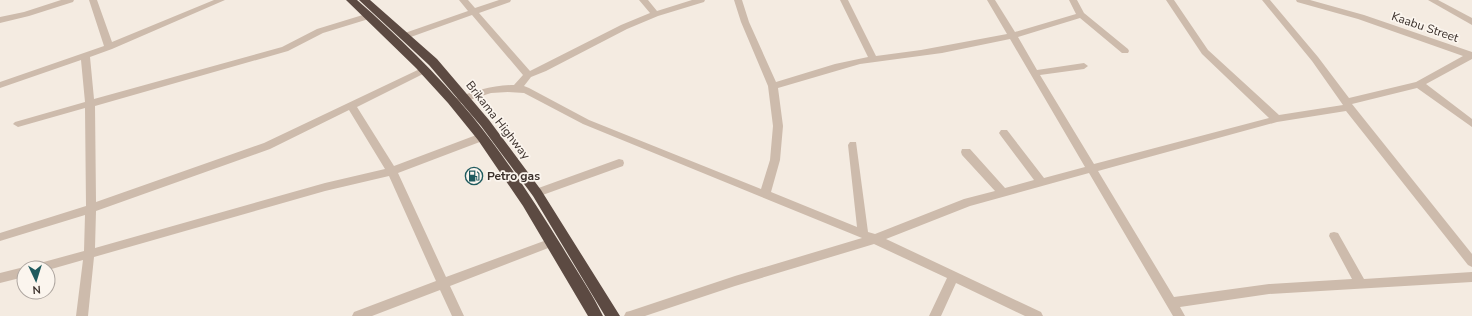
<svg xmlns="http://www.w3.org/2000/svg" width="1472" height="316" viewBox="0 0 1472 316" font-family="'Nunito Sans',sans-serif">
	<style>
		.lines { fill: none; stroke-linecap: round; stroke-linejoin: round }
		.minor { fill: #cdbbac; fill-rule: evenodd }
		.highway { fill: #5c4a42; fill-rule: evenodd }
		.labels { text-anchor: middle; stroke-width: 3.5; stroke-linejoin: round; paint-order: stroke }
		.street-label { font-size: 12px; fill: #3b302b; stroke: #fbf5ee }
		.poi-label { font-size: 12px; font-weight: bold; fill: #3b302b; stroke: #fbf5ee; text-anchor: start }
	</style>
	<rect width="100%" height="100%" fill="#f4ebe1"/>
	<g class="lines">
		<g class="minor">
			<polygon points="61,0 74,0 73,2 29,16 0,23 0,17 24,12"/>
			<path d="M 89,0 L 97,0 L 112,42 L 214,0 L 225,0 L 112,49 L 90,57 L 94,99 L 282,47 L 317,29 L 366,14 L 369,13 L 373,16 L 372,18 L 323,33 L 288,51 L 95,106 L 96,202 L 264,143 L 424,67 L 427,68 L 429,70 L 427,72 L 357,107 L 394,166 L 479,134 L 485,134 L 487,137 L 485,140 L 398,173 L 446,277 L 552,238 L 556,239 L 557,242 L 556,245 L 450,286 L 464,316 L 452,316 L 440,290 L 372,316 L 352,316 L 354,312 L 436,281 L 389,176 L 325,191 L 94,257 L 88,316 L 76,316 L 83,260 L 48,270 L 48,268 L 34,268 L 36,265 L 40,263 L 84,251 L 85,215 L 0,241 L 0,233 L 86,206 L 85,108 L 18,127 L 13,124 L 15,122 L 85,102 L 81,60 L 0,88 L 0,82 L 104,46 ZM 349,110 L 385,169 L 325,183 L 95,248 L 96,211 L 270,149 Z"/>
			<path d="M 459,0 L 468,0 L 475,8 L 499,0 L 511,0 L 510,2 L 479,13 L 530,71 L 621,25 L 650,13 L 639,0 L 648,0 L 657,11 L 692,0 L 705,0 L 704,2 L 658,16 L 627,29 L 546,71 L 531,77 L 524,86 L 529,88 L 589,120 L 761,189 L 770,160 L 773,126 L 768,86 L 741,22 L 734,0 L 742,0 L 749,22 L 776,82 L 835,64 L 868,57 L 840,0 L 848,0 L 876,56 L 921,50 L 1007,34 L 987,0 L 995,0 L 1015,32 L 1076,14 L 1069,0 L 1077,0 L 1084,13 L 1128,49 L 1129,51 L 1128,53 L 1122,53 L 1080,18 L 1018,37 L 1037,70 L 1084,63 L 1088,66 L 1084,69 L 1040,75 L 1094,164 L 1269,118 L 1202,54 L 1166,0 L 1174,0 L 1208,50 L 1279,115 L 1343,105 L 1312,61 L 1262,0 L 1270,0 L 1318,57 L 1349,98 L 1416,82 L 1463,56 L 1358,19 L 1297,2 L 1296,0 L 1310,0 L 1364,15 L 1472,52 L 1472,59 L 1426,84 L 1472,119 L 1472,127 L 1417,88 L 1352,104 L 1472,254 L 1472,267 L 1468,265 L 1346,111 L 1277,122 L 1098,171 L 1174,297 L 1269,284 L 1352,279 L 1329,236 L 1330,233 L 1334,232 L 1338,233 L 1364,279 L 1472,272 L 1472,282 L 1269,294 L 1180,307 L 1185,316 L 1173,316 L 1089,173 L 970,206 L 886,239 L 1041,312 L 1043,316 L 1025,316 L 956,283 L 941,316 L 929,316 L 947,278 L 874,244 L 735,286 L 645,316 L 624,316 L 626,312 L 630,311 L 735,276 L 862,238 L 583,124 L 524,93 L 508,92 L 491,93 L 457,104 L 454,103 L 452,101 L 454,99 C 473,91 493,85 514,85 L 523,75 L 472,15 L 408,38 L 402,38 L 401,36 L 402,34 L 468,11 ZM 1010,39 L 1085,167 L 1044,178 L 1007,130 L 1001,130 L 999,133 L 1001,136 L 1034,180 L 1005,188 L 970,149 L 962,149 L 961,152 L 962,155 L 995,191 L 964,199 L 875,234 L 868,232 L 856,142 L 850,142 L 848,145 L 857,227 L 771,192 L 780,160 L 783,126 L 778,88 L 860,64 L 942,53 Z"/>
			<polygon points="1428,0 1438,0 1472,18 1472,25"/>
			<polygon points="619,159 623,160 624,163 623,166 537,197 533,196 532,193 533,190"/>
			<polygon points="24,267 26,268 24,268 24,277 0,283 0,273"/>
		</g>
		<g class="highway">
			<path d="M 346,0 L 357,0 C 398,36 437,74 472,116 C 506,158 535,203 563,248 C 576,270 592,293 603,316 L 588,316 L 523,206 L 478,140 L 448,103 L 416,68 Z"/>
			<polygon points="359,0 370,0 437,59 489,120 541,190 620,316 605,316 533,196 481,126 429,65"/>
		</g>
	</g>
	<defs>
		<symbol id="fuel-ring" viewBox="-11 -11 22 22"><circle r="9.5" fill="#fbf5ee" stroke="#1f5a5e" stroke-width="1.5"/><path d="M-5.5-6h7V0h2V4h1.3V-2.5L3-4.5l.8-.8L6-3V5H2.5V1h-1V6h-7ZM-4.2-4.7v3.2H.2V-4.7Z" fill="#1f5a5e"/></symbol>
	</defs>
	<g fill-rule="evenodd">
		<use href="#fuel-ring" x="464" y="166" width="20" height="20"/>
	</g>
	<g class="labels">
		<g class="street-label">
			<text transform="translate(1425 27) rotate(19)" y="4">Kaabu Street</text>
			<text transform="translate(498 120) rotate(52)" y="4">Brikama Highway</text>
		</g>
		<g class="poi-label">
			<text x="487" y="180">Petro gas</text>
		</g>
	</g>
	<g transform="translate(36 280) rotate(176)"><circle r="19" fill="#fbf5ee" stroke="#aea6a0"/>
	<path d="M0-3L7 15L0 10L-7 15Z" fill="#1f5a5e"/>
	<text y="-6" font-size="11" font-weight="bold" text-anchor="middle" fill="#3b302b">N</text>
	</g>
</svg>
